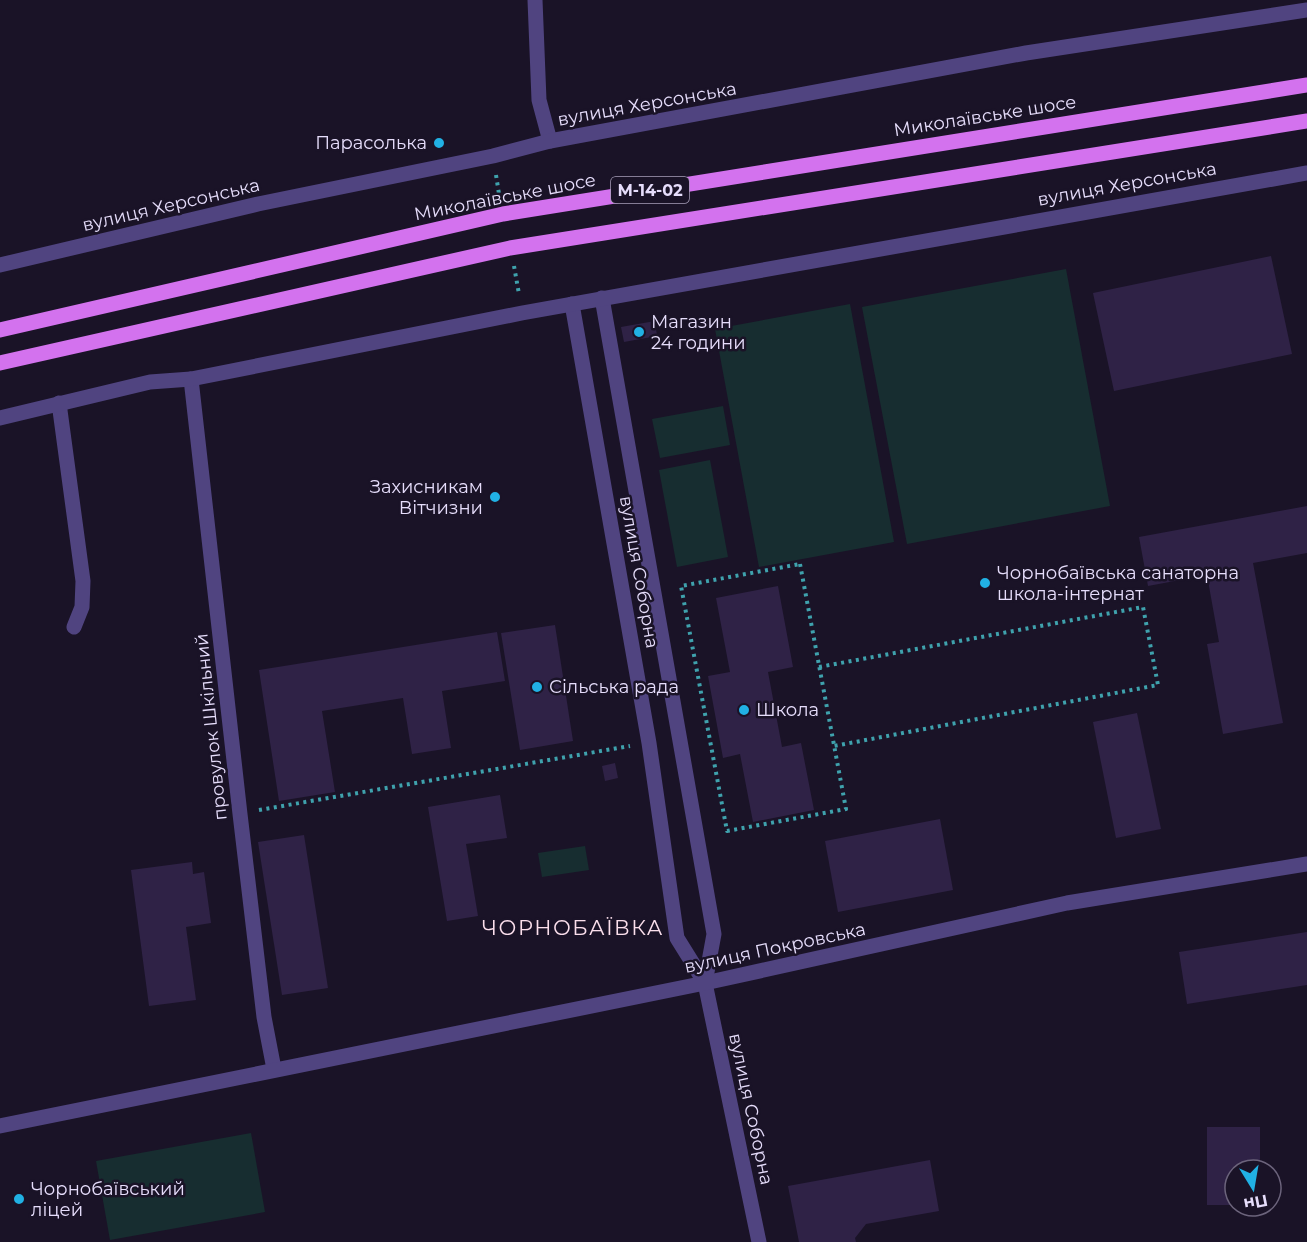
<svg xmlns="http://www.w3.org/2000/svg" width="1307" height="1242" viewBox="0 0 1307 1242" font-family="Montserrat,sans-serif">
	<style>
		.green { fill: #172d30 }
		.building { fill: #2f2246 }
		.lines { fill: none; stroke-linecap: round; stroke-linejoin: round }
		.path { stroke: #3fa2ad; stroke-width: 4; stroke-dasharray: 3 4.5; stroke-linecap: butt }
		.minor { stroke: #504480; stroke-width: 15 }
		.major { stroke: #d372ee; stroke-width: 15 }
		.poi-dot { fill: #21b1e4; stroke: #1a1327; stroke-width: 2 }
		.labels { text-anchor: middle; stroke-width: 5; stroke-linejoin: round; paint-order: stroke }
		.shield { fill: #1a1327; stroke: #a9a0bb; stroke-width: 1.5 }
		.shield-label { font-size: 16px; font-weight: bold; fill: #e6ddfb }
		.street-label { font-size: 18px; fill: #e6ddfb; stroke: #1a1327 }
		.poi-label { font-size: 18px; fill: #e6ddfb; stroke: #1a1327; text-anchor: start }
		.quarter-label { font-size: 21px; letter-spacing: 1.5px; fill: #fbdfec; stroke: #1a1327 }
	</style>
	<rect width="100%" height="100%" fill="#1a1327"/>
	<g class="green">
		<polygon points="1066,269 1110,506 907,544 862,307"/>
		<polygon points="850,304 894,542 759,567 715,329"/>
		<polygon points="723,406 730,445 660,458 652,419"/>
		<polygon points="710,460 728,557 677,567 659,470"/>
		<polygon points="585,846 589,870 542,877 538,853"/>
		<polygon points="251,1133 265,1212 110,1240 96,1161"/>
	</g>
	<g class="building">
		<polygon points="1271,256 1292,354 1114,391 1093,293"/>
		<polygon points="655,321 657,336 624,342 621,327"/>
		<polygon points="1307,506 1307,553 1253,563 1283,723 1223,734 1207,644 1219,642 1207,575 1148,586 1139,537"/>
		<polygon points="778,586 793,667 768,672 782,747 801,743 814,810 753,822 740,754 723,758 708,676 730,672 716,598"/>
		<polygon points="555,625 573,741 520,750 501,633"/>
		<polygon points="497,632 505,681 442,691 451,748 412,754 403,698 322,711 335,792 279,801 259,670"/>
		<polygon points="1137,713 1161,829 1116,838 1093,722"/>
		<polygon points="615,763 618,778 605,781 602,766"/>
		<polygon points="500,795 507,838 466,844 478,916 447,921 428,807"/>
		<polygon points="940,819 953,890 838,912 825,841"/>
		<polygon points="304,835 328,988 282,995 258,842"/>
		<polygon points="192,862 193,874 204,872 211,923 186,927 196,1000 149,1006 131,870"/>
		<polygon points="1307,932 1307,985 1187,1004 1179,952"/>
		<polygon points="1207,1127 1260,1127 1260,1170 1235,1170 1235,1205 1207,1205"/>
		<polygon points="930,1160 939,1211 866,1224 855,1238 856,1242 799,1242 788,1186"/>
	</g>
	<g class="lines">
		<g class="path">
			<polyline points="496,175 499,194"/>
			<polyline points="514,266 519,294"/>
			<polygon points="800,564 846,809 727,831 681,586"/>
			<polyline points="819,667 1143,607 1158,685 834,746"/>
			<polyline points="259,810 630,746"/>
		</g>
		<g class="minor">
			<polyline points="535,0 539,100 550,141"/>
			<polyline points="0,265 258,204 493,156 550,141 1026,53 1307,10"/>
			<polyline points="602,298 714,934 705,983"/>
			<polyline points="572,304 649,743 677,938 705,983 759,1242"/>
			<polyline points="191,379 240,814 264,1017 274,1069"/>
			<polyline points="59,403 83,581 82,607 74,627"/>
			<polyline points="0,418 150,382 191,379 522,313 1307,173"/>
			<polyline points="0,1126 705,983 1067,903 1307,864"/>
		</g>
		<g class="major">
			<polyline points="0,330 503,214 1307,85"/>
			<polyline points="0,363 510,248 1307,121"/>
		</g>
	</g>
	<g class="poi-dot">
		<circle cx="439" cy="143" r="6"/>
		<circle cx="639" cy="332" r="6"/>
		<circle cx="495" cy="497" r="6"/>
		<circle cx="985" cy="583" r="6"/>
		<circle cx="537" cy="687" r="6"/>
		<circle cx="744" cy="710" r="6"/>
		<circle cx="19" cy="1199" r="6"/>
	</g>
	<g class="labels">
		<rect class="shield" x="611" y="177" width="78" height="26" rx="4.5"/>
		<g class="shield-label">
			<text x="650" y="196">М-14-02</text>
		</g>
		<g class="street-label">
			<text transform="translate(647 104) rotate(-10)" y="6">вулиця Херсонська</text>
			<text transform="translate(985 116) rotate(-9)" y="6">Миколаївське шосе</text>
			<text transform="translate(1127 184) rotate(-10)" y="6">вулиця Херсонська</text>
			<text transform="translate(505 197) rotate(-11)" y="6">Миколаївське шосе</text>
			<text transform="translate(171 205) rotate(-13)" y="6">вулиця Херсонська</text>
			<text transform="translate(639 572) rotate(80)" y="6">вулиця Соборна</text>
			<text transform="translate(211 727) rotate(-96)" y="6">провулок Шкільний</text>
			<text transform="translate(775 948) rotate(-12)" y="6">вулиця Покровська</text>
			<text transform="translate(751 1109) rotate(78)" y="6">вулиця Соборна</text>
		</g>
		<g class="poi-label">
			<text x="427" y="149" text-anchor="end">Парасолька</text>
			<text x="651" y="328">Магазин<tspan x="651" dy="21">24 години</tspan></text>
			<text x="483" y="493" text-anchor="end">Захисникам<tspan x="483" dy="21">Вітчизни</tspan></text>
			<text x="997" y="579">Чорнобаївська санаторна<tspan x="997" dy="21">школа-інтернат</tspan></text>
			<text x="549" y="693">Сільська рада</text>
			<text x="756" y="716">Школа</text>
			<text x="31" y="1195">Чорнобаївський<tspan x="31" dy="21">ліцей</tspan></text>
		</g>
		<g class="quarter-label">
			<text x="573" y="935">ЧОРНОБАЇВКА</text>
		</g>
	</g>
	<g transform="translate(1253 1188) rotate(169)"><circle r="28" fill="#1a1327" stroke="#6c647c" stroke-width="1.5"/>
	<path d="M0-4.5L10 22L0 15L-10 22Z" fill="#21b1e4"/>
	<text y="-9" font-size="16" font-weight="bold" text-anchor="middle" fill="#e6ddfb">Пн</text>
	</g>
</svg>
